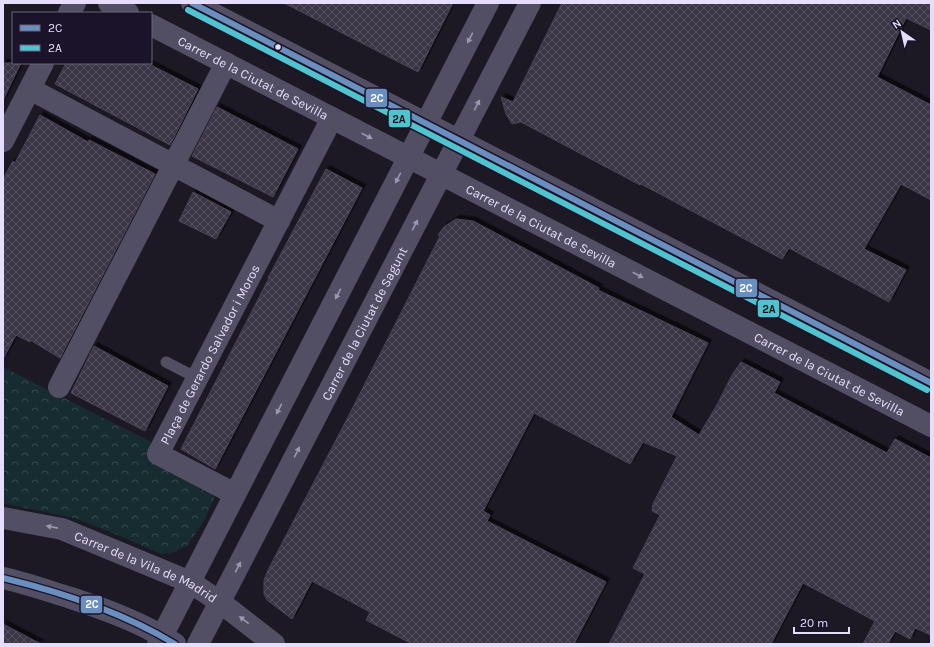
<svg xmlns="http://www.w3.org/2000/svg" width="934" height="647" viewBox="0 0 934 647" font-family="Karla,sans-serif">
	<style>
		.park { fill: url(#park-crowns) }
		.building { fill: url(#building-cross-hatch); stroke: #4a4356; filter: url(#shadow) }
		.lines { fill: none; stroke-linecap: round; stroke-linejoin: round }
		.lane { stroke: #524e64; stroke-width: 11 }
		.street { stroke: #524e64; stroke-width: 22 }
		.bus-1-casing { stroke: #1a1329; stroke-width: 9 }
		.bus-2-casing { stroke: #1a1329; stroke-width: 9 }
		.bus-1 { stroke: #6a8ebd; stroke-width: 6 }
		.bus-2 { stroke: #50c3ce; stroke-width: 6 }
		.oneway { fill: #9c96b0 }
		.bus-dot { fill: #e6ddfc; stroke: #1a1329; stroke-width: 1.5 }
		.labels { text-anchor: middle; stroke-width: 3; stroke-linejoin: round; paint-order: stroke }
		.street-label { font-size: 13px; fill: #e6ddfc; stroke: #1a1329 }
		.line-badge { stroke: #1a1329; stroke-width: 1.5 }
		.badge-label { font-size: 11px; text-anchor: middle; font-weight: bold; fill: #fff }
		.pale-badge-label { font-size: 11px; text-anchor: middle; font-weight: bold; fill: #111 }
	</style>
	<defs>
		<pattern id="park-crowns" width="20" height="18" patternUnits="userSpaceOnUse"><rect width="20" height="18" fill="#172c30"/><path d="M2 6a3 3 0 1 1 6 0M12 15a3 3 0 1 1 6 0" fill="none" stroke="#394a4f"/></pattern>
		<pattern id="building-cross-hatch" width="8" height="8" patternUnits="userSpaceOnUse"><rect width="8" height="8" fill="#3b3645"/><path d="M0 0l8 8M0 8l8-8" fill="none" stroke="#575361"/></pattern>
		<filter id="shadow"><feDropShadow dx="3.5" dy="-3.5" stdDeviation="0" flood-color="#0009"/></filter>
	</defs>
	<rect width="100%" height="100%" fill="#1c1824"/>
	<polygon class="park" points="3,367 153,443 158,466 215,496 205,519 188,545 174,552 161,554 120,536 77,519 3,503"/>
	<g class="building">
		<polygon points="284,3 453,3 418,72"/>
		<polygon points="562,3 931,3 931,30 906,18 877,77 931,105 931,200 901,184 864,249 906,270 889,302 789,248 782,259 641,184 640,185 521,122 512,124 506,114 501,97 513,102"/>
		<polygon points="3,63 21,63 3,100"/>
		<polygon points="66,63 147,63 198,89 170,145 55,84"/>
		<polygon points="217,107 298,149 273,197 192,156"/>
		<polygon points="40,115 88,142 89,140 155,174 60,358 30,340 30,342 16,335 3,359 3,179 13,161 15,163"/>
		<polygon points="326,169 362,188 215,469 181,449 269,278 268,278"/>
		<polygon points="193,192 231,212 216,239 179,221"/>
		<polygon points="456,219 473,221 599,288 598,290 708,343 671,417 699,435 717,405 732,375 741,362 780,382 774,393 887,453 895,439 931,458 931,635 915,628 910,639 895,631 888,644 863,644 875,621 803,583 771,644 609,644 645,574 633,568 660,515 652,511 653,504 677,456 643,442 630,464 534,413 483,511 490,515 487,521 606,582 574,644 412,644 366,620 370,612 312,581 292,619 267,600 264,594 264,580 268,570 348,417 440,236 438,235 444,227"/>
		<polygon points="94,346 168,386 145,431 71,393"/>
		<polygon points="3,624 41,644 3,644"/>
	</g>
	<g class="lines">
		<polyline class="lane" points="166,362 197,378"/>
		<g class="street">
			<polyline points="109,3 128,13"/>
			<polyline points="192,3 931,383"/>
			<polyline points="69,13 75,3"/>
			<path id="s1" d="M 151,25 L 931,426"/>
			<polyline points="30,89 279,221"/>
			<polyline points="3,141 43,63"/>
			<polyline points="59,387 226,63"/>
			<path id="s2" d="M 235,494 L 158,454 L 332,118"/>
			<path id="s3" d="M 3,518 L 62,529 L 190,582 L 220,602 L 274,644"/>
			<path d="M 3,578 C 26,583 48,591 71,598 C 107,610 143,623 175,644"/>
			<polyline points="158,644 488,3"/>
			<path id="s4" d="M 198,644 L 530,3"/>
		</g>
		<defs>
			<g id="bus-1">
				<polyline points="192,3 931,383"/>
				<path d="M 3,578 C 61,592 124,613 175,644"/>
			</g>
			<polyline id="bus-2" points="188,10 927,390"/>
		</defs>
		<use href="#bus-1" class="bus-1-casing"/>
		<use href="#bus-2" class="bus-2-casing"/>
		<use href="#bus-1" class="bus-1"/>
		<use href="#bus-2" class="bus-2"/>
	</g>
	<defs><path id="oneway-solid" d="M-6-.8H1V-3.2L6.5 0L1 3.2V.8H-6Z"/></defs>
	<g class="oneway">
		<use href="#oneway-solid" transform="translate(470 38) rotate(117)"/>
		<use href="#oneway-solid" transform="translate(477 105) rotate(-63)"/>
		<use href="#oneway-solid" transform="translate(367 136) rotate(27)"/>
		<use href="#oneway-solid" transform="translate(398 178) rotate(117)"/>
		<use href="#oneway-solid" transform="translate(415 225) rotate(-63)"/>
		<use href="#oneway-solid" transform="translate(638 275) rotate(27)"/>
		<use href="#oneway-solid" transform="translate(338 294) rotate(117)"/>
		<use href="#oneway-solid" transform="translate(279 409) rotate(117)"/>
		<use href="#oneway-solid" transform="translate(297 452) rotate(-63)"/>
		<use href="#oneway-solid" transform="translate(52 527) rotate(-169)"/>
		<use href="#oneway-solid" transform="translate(238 567) rotate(-63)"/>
		<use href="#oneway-solid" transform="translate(244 620) rotate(-143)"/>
	</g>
	<circle class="bus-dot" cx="278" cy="47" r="3.5"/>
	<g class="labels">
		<g class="street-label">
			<text dy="5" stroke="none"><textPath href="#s1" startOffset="115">Carrer de la Ciutat de Sevilla</textPath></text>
			<text dy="5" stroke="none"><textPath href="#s1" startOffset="439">Carrer de la Ciutat de Sevilla</textPath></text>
			<text dy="5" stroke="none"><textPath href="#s4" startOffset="361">Carrer de la Ciutat de Sagunt</textPath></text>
			<text dy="5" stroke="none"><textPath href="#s2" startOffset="199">Plaça de Gerardo Salvador i Moros</textPath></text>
			<text dy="5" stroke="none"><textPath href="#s1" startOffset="763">Carrer de la Ciutat de Sevilla</textPath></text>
			<text dy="5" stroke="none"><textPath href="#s3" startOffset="152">Carrer de la Vila de Madrid</textPath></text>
		</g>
	</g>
	<g class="line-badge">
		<rect x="365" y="88" width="23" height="20" rx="4" fill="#6a8ebd"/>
		<rect x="388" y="109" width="23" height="19" rx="4" fill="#50c3ce"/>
		<rect x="735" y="278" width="23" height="20" rx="4" fill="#6a8ebd"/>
		<rect x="757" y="299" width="23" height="19" rx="4" fill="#50c3ce"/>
		<rect x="80" y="595" width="23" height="19" rx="4" fill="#6a8ebd"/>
	</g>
	<g class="badge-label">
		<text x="377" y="102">2C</text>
		<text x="746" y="292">2C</text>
		<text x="92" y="608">2C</text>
	</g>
	<g class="pale-badge-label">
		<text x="399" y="123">2A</text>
		<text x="769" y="313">2A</text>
	</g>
	<rect width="934" height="647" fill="none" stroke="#e6ddfc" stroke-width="8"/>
	<rect x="12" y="12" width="140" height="52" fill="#1a1329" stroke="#6c647d"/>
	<rect x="20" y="25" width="20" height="6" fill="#6a8ebd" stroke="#6c647d"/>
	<text x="48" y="32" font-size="12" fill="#e6ddfc">2C</text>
	<rect x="20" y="45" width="20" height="6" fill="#50c3ce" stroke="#6c647d"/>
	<text x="48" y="52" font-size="12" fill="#e6ddfc">2A</text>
	<g transform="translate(902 32) rotate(326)" stroke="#1a1329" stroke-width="3" paint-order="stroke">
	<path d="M0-3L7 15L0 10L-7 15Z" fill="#e6ddfc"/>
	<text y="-6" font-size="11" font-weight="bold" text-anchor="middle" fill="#e6ddfc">N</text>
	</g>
	<path d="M794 627v6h55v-6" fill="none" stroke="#e6ddfc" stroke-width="2"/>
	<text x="800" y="627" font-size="12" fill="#e6ddfc" stroke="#1a1329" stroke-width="3" paint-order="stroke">20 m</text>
</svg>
